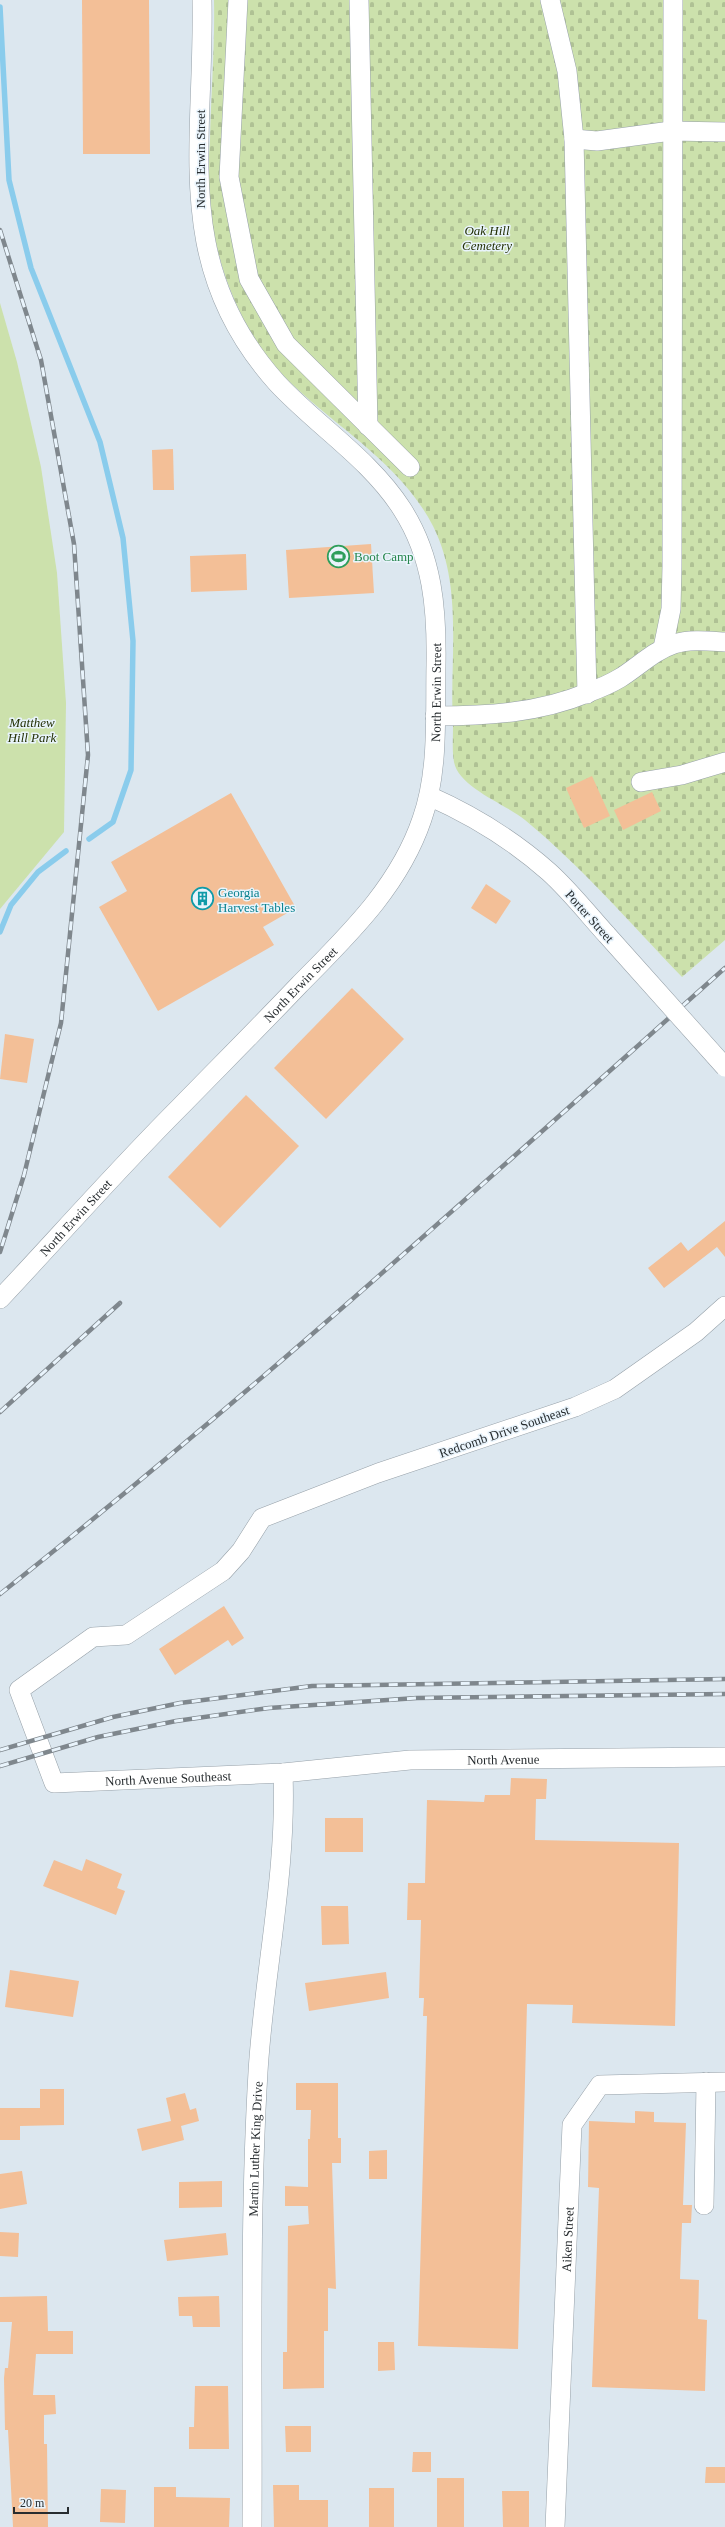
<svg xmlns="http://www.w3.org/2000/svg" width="725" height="2527" viewBox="0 0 725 2527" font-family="Georgia,serif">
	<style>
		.cemetery { fill: url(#cemetery-stones) }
		.green { fill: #cce1ac }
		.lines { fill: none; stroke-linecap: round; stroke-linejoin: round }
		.stream { stroke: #8accec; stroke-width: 5.5 }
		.building { fill: #f3bf97 }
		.minor-casing { stroke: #96a0a8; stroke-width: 20 }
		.minor { stroke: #fff; stroke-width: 19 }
		.rail-casing { stroke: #7f878d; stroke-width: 4.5 }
		.rail { stroke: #e9f4fc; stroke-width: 3; stroke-dasharray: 9; stroke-linecap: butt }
		.minor-bridge-casing { stroke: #96a0a8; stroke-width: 20; stroke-linecap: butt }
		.minor-bridge { stroke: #fff; stroke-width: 19 }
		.labels { text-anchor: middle; stroke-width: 3; stroke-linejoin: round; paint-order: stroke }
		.street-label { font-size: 13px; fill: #272c2f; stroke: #e9f4fc }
		.park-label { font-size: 13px; font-style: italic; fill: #243105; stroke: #e9f4fc }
		.leisure-label { font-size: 13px; fill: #27864d; stroke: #e9f4fc; text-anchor: start }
		.culture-label { font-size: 13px; fill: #0d838f; stroke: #e9f4fc; text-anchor: start }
	</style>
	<defs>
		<pattern id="cemetery-stones" width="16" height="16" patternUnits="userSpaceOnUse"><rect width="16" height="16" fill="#cce1ac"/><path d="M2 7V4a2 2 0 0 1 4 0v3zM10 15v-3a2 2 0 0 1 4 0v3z" fill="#afc194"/></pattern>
	</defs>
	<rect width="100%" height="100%" fill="#dce7ef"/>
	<path class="cemetery" d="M 214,0 L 725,0 L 725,940 L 682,977 C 631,924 582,867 525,820 C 506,804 459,788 454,762 C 452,751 453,738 453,727 C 449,660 464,588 433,526 C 402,466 342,431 294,386 C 241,337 214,263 208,193 C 207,176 209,157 210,140 C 211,94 215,47 214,0 Z"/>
	<polygon class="green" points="0,303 17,362 41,467 57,573 66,703 64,832 0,909"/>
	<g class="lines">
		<g class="stream">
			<polyline points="0,7 9,180 31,268 100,442 123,538 133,641 131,770 113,822 89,839"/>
			<polyline points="0,932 11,905 38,872 66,851"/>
		</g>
	</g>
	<g class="building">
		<polygon points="82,0 149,0 150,154 83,154"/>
		<polygon points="173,449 174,490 153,490 152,450"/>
		<polygon points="371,544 374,593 289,598 286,550"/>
		<polygon points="246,554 247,590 191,592 190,556"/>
		<polygon points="592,776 610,816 584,828 566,788"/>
		<polygon points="652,792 661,811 623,830 614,810"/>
		<polygon points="231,793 296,908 263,927 274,945 158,1011 99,907 127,891 111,862"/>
		<polygon points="486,884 511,901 496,924 471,908"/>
		<polygon points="352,988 404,1039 326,1119 274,1068"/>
		<polygon points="5,1034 34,1039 27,1083 0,1079"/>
		<polygon points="246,1095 299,1146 220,1228 168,1177"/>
		<polygon points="725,1221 725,1257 717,1247 664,1288 648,1268 681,1242 688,1251"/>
		<polygon points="224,1606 244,1638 232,1646 228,1640 175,1675 159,1649"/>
		<polygon points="511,1778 547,1779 546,1799 536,1799 535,1840 679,1843 675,2026 572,2023 573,2005 527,2004 518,2349 418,2346 427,2016 423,2016 424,1998 419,1998 421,1920 407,1920 408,1883 425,1883 427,1800 484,1802 485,1795 510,1795"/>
		<rect x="325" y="1818" width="38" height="34"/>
		<polygon points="86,1859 122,1874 117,1888 125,1891 116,1915 43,1886 54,1860 82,1871"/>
		<polygon points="321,1906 348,1906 349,1944 322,1945"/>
		<polygon points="10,1970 79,1981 73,2017 5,2007"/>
		<polygon points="386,1972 389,1998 309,2011 305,1983"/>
		<polygon points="296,2083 338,2083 338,2138 341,2138 341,2163 332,2163 336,2289 328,2288 328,2331 324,2331 324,2388 283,2389 283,2352 287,2352 288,2226 309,2224 308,2206 285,2206 285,2186 308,2187 308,2139 310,2139 311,2110 296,2110"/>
		<polygon points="40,2089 64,2089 64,2125 20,2126 20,2140 0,2140 0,2108 40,2108"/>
		<polygon points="185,2093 190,2110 196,2108 199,2121 181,2126 184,2140 142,2151 137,2129 171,2121 166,2098"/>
		<polygon points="635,2111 654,2112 654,2122 686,2123 683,2205 692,2205 691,2223 682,2223 680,2279 699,2280 698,2319 707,2320 705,2391 592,2387 599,2188 588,2187 589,2121 635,2123"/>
		<polygon points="387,2150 387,2179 369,2179 369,2151"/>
		<polygon points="22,2171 27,2204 0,2209 0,2174"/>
		<polygon points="222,2181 222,2207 179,2208 179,2182"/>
		<polygon points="0,2232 19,2233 18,2257 0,2256"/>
		<polygon points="226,2233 228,2255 167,2261 164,2240"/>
		<polygon points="47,2296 48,2331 73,2331 73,2354 36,2354 33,2395 55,2395 56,2414 44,2415 44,2444 47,2444 48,2527 13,2527 8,2430 5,2430 4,2378 5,2368 8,2368 12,2322 0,2322 0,2297"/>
		<polygon points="219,2296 220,2327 193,2327 192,2316 179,2316 178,2297"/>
		<polygon points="378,2342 394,2342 395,2370 378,2371"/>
		<polygon points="195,2386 228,2386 229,2449 189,2449 189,2427 194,2427"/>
		<polygon points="285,2426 311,2426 311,2452 286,2452"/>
		<polygon points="413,2452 431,2452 431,2472 412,2472"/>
		<polygon points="706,2467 725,2467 725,2483 705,2483"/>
		<rect x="437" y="2478" width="27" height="49"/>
		<polygon points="273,2485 299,2485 299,2500 328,2500 328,2527 274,2527"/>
		<polygon points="154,2487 176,2487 176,2497 230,2498 229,2527 154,2527"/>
		<rect x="369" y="2488" width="25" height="39"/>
		<polygon points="101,2489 126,2490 125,2523 100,2522"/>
		<polygon points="502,2491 529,2491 529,2527 503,2527"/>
	</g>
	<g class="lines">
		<defs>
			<g id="minor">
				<polyline points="238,0 229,177 249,279 286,344 410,467"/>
				<polyline points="359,0 368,426"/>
				<polyline points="550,0 567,71 574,139 587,694"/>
				<polyline points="574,139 597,141 671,131 725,132"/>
				<polyline points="663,648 671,609 672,566 673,0"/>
				<path d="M 435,716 C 486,716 539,713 587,693 C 598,689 610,684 620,678 C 638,667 653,651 674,644 C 690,639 708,641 725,642"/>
				<polyline points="641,782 682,775 725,762"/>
				<path d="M 429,796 C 472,815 514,841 549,872 C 570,891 588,914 607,935"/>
				<path id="s1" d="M 0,1299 C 60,1235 118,1169 180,1107 C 220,1066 260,1026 299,985 C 348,935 399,887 422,819 C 439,771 435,715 436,665 C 437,610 433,557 402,509 C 370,459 317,426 277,383 C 170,264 205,144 202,0"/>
				<path id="s2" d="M 725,1306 L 696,1332 L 615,1389 L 575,1407 L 378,1473 L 262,1518 L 241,1551 L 223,1571 L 126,1635 L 93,1637 L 19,1690 L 54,1783 L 283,1773 L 410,1760 L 725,1757"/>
				<polyline points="704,2205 706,2082"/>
				<path id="s3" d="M 252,2527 C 253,2376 249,2223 258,2072 C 264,1972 287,1873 283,1773"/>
				<path id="s4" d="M 555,2527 L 572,2125 L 600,2085 L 725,2082"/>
			</g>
		</defs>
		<use href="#minor" class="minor-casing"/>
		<use href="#minor" class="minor"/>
		<defs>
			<g id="rail">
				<polyline points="0,230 41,360 74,544 88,755 61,1023 24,1175 0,1252"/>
				<polyline points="0,1412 120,1303"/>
				<path d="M 0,1594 C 250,1396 486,1181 725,968"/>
				<polyline points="0,1750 113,1717 180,1703 312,1686 725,1679"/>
				<polyline points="0,1766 98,1737 176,1721 269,1708 417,1698 725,1694"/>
			</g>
		</defs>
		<use href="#rail" class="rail-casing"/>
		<use href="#rail" class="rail"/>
		<defs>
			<polyline id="minor-bridge" points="607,935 725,1067"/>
		</defs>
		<use href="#minor-bridge" class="minor-bridge-casing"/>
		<use href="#minor-bridge" class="minor-bridge"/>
	</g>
	<defs>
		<symbol id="stadium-ring" viewBox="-11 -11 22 22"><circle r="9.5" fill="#e9f4fc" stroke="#2e9e5b" stroke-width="1.5"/><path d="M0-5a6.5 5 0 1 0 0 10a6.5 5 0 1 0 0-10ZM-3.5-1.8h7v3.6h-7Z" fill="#2e9e5b"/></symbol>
		<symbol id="building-ring" viewBox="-11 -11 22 22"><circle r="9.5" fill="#e9f4fc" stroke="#0f9aa8" stroke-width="1.5"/><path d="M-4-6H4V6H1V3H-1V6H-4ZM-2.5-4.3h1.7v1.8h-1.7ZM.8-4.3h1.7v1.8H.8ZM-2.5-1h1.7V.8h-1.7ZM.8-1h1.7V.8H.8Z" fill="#0f9aa8"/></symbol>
	</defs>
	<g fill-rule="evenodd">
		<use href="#stadium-ring" x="326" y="544" width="25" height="25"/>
		<use href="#building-ring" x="190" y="886" width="25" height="25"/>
	</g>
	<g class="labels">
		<g class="street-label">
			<text transform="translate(200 159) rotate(-90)" y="5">North Erwin Street</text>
			<text dy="5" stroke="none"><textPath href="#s1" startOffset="770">North Erwin Street</textPath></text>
			<text transform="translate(590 916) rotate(48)" y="5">Porter Street</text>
			<text dy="5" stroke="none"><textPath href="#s1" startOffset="435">North Erwin Street</textPath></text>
			<text dy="5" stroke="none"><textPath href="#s1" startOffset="111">North Erwin Street</textPath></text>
			<text transform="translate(504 1431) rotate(-19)" y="5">Redcomb Drive Southeast</text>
			<text dy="5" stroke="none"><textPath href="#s2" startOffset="1370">North Avenue</textPath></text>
			<text dy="5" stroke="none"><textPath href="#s2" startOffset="1034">North Avenue Southeast</textPath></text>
			<text dy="5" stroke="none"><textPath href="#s3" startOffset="378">Martin Luther King Drive</textPath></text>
			<text dy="5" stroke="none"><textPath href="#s4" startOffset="288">Aiken Street</textPath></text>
		</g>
		<g class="park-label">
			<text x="487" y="235">Oak Hill<tspan x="487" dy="15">Cemetery</tspan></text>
			<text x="32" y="727">Matthew<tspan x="32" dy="15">Hill Park</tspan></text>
		</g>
		<g class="leisure-label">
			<text x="354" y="561">Boot Camp</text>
		</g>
		<g class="culture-label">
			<text x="218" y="897">Georgia<tspan x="218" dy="15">Harvest Tables</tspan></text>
		</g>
	</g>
	<path d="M14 2507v6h54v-6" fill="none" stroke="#272c2f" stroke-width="2"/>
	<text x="20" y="2507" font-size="12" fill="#272c2f" stroke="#e9f4fc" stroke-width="3" paint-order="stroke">20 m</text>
</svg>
